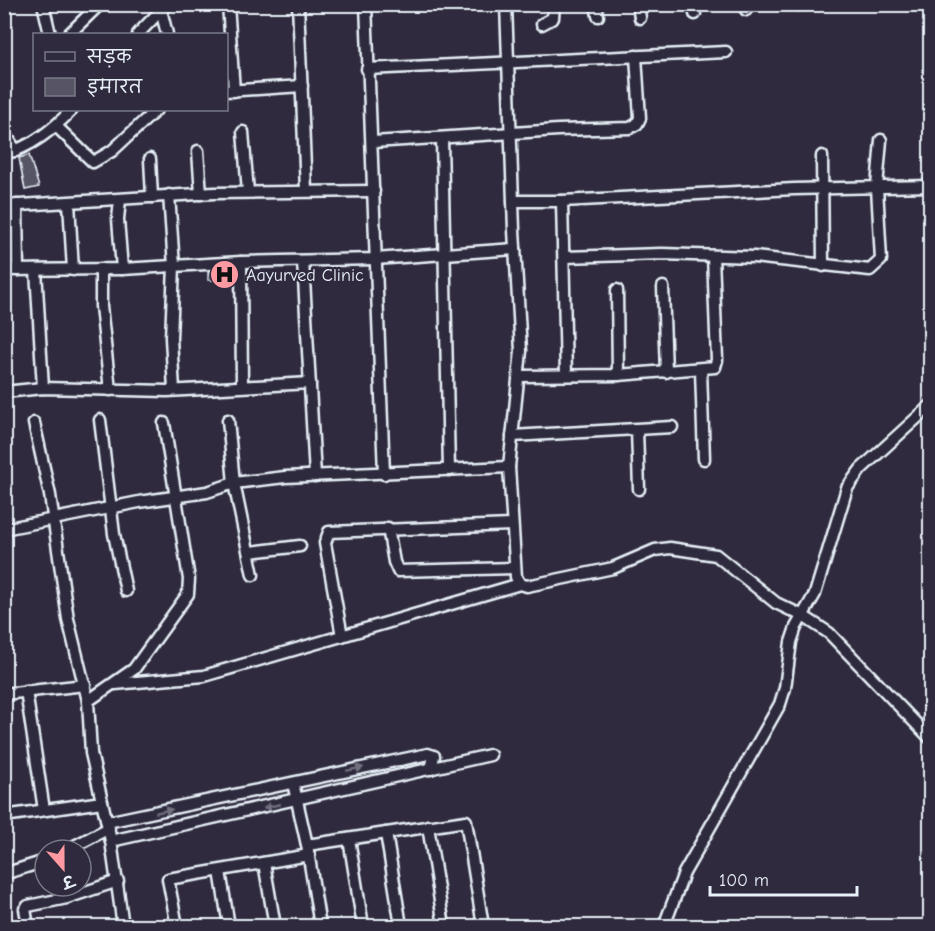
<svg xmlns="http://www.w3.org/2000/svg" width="935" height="931" viewBox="0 0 935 931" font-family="'Comic Neue','Playpen Sans Deva',sans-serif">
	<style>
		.building { fill: #575565; stroke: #e8f1f8; stroke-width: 1.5 }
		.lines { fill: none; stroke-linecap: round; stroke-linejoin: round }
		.minor-casing { stroke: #e8f1f8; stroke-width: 15 }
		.minor { stroke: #2f2a3d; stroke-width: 10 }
		.oneway { fill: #70707e }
		.labels { text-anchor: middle; stroke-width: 4.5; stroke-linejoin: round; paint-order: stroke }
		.poi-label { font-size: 18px; fill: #e8f1f8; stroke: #2f2a3d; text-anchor: start }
	</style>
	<rect width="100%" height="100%" fill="#2f2a3d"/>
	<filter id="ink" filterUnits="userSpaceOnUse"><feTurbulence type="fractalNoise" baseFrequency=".0167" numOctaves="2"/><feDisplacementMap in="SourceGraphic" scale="12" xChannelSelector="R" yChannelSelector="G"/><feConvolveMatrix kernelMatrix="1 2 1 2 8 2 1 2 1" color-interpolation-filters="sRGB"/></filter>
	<g filter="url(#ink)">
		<g class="building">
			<polygon points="29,155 39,187 25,190 19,158"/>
			<polygon points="208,272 232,272 232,284 224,284 224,281 208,280"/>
		</g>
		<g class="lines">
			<defs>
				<g id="minor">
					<polyline points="43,4 50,34"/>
					<polyline points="228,4 234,91"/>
					<polyline points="298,4 306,190"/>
					<polyline points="366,4 384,474"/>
					<polyline points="506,4 514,230 521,351 509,467 516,577 520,584 527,586 613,568 655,550 670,548 716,555 776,603 803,616 829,633 930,738"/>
					<polyline points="596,4 598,16"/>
					<polyline points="638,4 640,18"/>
					<polyline points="694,4 695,14"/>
					<polyline points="745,4 746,10"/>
					<polyline points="799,4 799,5"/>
					<polyline points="161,10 167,34"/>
					<polyline points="542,24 553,18 554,4"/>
					<polyline points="69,34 100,4"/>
					<polyline points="138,34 167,4"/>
					<polyline points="367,69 726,52"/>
					<polyline points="226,91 302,86"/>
					<polyline points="56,126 93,162 112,151 156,110"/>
					<polyline points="4,132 16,151"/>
					<polyline points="243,132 248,192"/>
					<polyline points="442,139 449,470"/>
					<polyline points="373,142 558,130 630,128 637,124 640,118 636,56"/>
					<polyline points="198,151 201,194"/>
					<path d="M 4,154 C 32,147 53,129 72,110"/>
					<polyline points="822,156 823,266"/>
					<polyline points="150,159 152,197"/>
					<polyline points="169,195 174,266 171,338 174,390"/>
					<polyline points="120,200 118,219 122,269"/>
					<polyline points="513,201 562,201 566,375"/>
					<polyline points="562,201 794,189 930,186"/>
					<polyline points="69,203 73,270"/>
					<polyline points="17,205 18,270"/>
					<polyline points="4,206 214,193 374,191"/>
					<polyline points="564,257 662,254 754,257 870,270 881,260 877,187 881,140"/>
					<polyline points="303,261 315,476"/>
					<polyline points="241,262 242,386"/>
					<polyline points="101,269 101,306 110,390"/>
					<polyline points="4,270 122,269 241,262 375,259 515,249"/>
					<polyline points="36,270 43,388"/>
					<polyline points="663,287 666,372"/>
					<polyline points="617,290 618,375"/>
					<polyline points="701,370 704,459"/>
					<polyline points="521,376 618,375 715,367 717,360 713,256"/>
					<polyline points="4,392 43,388 167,391 310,383"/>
					<polyline points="100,420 114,534 126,591"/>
					<polyline points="228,420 234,483 253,575"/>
					<polyline points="34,423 50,495 68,619 88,701 91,753 111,841 123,926"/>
					<polyline points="637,430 639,489"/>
					<polyline points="512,436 672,427"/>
					<polyline points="388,528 394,562 398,571 515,568"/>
					<polyline points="4,529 139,502 207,492 234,483 285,477 509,467"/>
					<polyline points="250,552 300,546"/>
					<polyline points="342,636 325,543 329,532 511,525"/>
					<polyline points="115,684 204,676 520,584"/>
					<polyline points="26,691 44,810"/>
					<polyline points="4,694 85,685"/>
					<polyline points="88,701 134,669 188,594 189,579 164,423"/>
					<polyline points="293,783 307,845 320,926"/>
					<polyline points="4,816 102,802"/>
					<polyline points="107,822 428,754 434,756 431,769"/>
					<polyline points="428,826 444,926"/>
					<polyline points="386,833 401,926"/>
					<polyline points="349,839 363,926"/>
					<polyline points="111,841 490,755"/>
					<polyline points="307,845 466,821 483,926"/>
					<polyline points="67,850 109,828"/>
					<polyline points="264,863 275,926"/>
					<polyline points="220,871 229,926"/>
					<polyline points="4,874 45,861"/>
					<polyline points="28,926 25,909 28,906 67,898 118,881"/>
					<polyline points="177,926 168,879 309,855"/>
					<polyline points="664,926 684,873 780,704 785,688 791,642 796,627 815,594 847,488 861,469 930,406"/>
				</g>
			</defs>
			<use href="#minor" class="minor-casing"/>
			<use href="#minor" class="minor"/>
		</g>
		<defs><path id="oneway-solid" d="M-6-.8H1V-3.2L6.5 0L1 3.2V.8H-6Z" transform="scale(1.5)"/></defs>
		<g class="oneway">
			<use href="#oneway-solid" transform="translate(355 769) rotate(-12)"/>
			<use href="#oneway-solid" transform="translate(272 806) rotate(167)"/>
			<use href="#oneway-solid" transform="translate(164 811) rotate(-12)"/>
		</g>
	</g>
	<defs>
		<symbol id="hospital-disc" viewBox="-11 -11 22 22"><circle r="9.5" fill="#ff9aa2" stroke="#2f2a3d"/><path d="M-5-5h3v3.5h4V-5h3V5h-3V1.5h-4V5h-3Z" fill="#111"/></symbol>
	</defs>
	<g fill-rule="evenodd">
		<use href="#hospital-disc" x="208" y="258" width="33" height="33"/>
	</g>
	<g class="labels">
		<g class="poi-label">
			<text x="246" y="281">Aayurved Clinic</text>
		</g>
	</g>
	<rect width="935" height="931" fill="none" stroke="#2f2a3d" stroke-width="24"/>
	<rect x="12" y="12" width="911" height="907" fill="none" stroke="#e8f1f8" stroke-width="2" filter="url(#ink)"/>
	<rect x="33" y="33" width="195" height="78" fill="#2f2a3d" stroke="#797a88" stroke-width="1.5"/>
	<rect x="45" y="52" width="30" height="9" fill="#2f2a3d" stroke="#797a88" stroke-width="1.5"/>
	<text x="87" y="63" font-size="18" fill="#e8f1f8">सड़क</text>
	<rect x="45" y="78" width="30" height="18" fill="#575565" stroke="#797a88" stroke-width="1.5"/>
	<text x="87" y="93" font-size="18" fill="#e8f1f8">इमारत</text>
	<g transform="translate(63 868) rotate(159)"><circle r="28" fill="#2f2a3d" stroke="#797a88" stroke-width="1.5"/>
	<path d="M0-4.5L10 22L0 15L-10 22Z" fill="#ff9aa2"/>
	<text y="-9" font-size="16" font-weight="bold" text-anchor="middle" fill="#e8f1f8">उ</text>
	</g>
	<path d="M710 886v9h147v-9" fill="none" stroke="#e8f1f8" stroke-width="3"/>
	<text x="719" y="886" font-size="18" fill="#e8f1f8" stroke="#2f2a3d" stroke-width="4.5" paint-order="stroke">100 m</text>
</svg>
